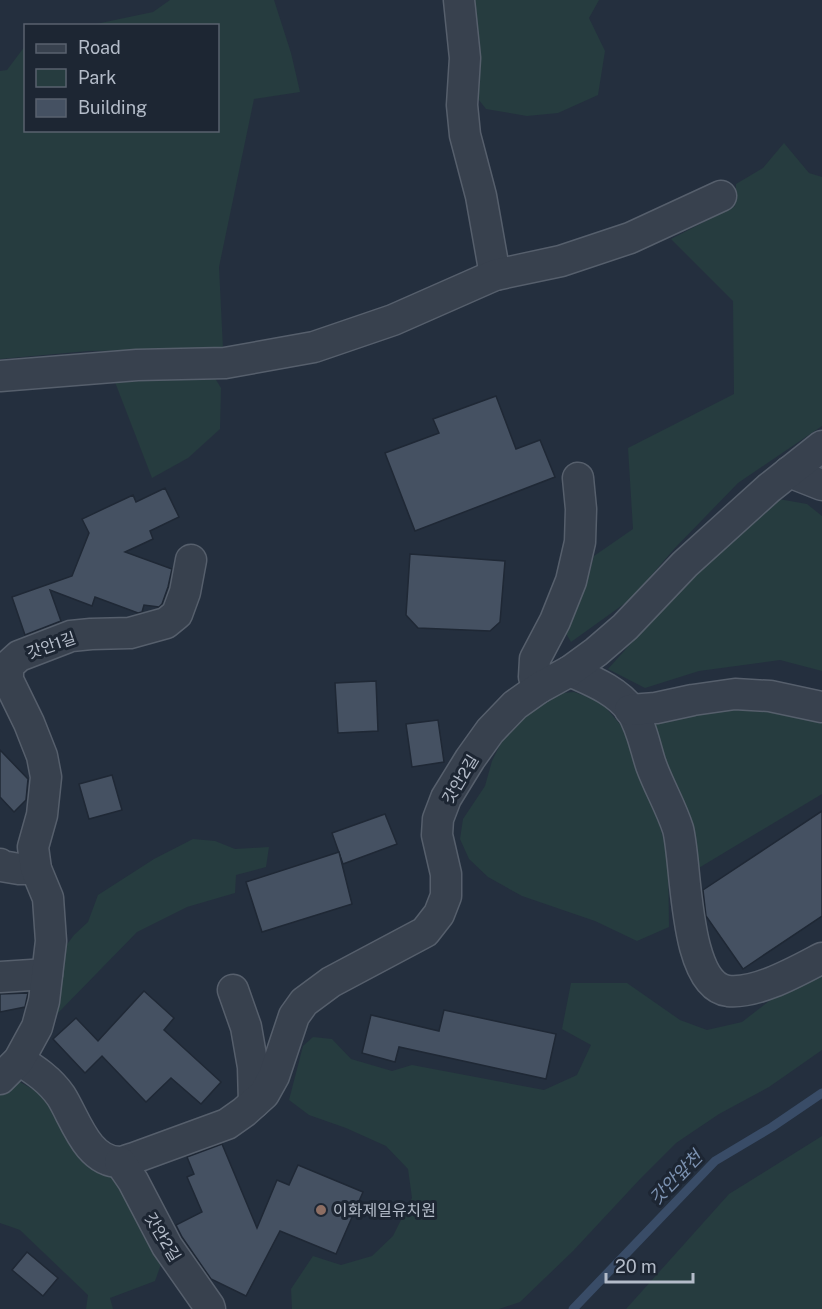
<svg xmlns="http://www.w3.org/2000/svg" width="822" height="1309" viewBox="0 0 822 1309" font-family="'Public Sans','Noto Sans KR',sans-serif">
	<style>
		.green { fill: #263c3f }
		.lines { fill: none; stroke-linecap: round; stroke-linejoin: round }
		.stream { stroke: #394c67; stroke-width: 9 }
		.building { fill: #455162; stroke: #1f2835; stroke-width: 1.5 }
		.minor-casing { stroke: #565f6c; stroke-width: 33 }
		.minor { stroke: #38414e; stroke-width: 30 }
		.education-dot { fill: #8d6e63; stroke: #1d2633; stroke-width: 2 }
		.labels { text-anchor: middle; stroke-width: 6; stroke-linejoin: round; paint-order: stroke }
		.street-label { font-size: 16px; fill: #b4bcc9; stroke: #1d2633 }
		.poi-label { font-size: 16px; fill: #b4bcc9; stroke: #1d2633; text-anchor: start }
		.water-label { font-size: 18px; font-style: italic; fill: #7c92b1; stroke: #1d2633 }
	</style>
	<rect width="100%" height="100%" fill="#242f3e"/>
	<g class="green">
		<polygon points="170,0 274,0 291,53 300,92 254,99 219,267 223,349 88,351 0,359 0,71 7,70 25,46 26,130 218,130 218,26 91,25 153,12"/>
		<polygon points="471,0 599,0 589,18 605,51 598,95 558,113 527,116 486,109 472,91"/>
		<polygon points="784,143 809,173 822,177 822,426 738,483 674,549 631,599 571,642 564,630 585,588 594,556 633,529 628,448 734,394 733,301 671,239 735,206 736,184 763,168"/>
		<polygon points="213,375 221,388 220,429 188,458 152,478 113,377"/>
		<polygon points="773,498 807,504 822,516 822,671 780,660 699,671 645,688 608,669 694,573"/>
		<polygon points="574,692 600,701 625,730 652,799 668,855 669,927 637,941 595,921 522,896 488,877 469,859 460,839 463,819 485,786 492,761 507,731 533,705 552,694"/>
		<polygon points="756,706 810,717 822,724 822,794 697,869 653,722 711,710"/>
		<polygon points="193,839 215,841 235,849 269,847 266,867 236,875 235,893 187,907 137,932 58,1013 54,1009 62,951 74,935 88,922 98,895 154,859"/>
		<polygon points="822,974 822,1050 769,1087 719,1114 676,1143 641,1178 573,1251 520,1302 499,1309 292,1309 291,1289 313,1256 341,1265 372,1256 393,1236 412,1198 408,1169 386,1146 346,1128 309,1115 289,1100 303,1046 313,1037 332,1039 351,1059 392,1071 412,1065 544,1090 577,1075 591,1045 562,1029 571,983 627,983 680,1020 707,1030 742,1022 786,988"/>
		<polygon points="20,1082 46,1097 60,1116 75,1152 105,1168 122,1186 163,1259 155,1281 110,1298 113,1309 86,1309 88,1295 20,1230 0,1223 0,1091 5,1087"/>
		<polygon points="822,1136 822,1309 626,1309 729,1194"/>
	</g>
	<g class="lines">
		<polyline class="stream" points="573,1309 715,1161 772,1127 822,1093"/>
	</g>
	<g class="building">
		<polygon points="496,396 516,449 540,440 555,477 415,531 385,453 439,433 433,419"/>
		<polygon points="165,488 179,517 150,531 153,539 125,552 172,569 168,587 162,604 159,607 144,605 142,612 138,613 95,597 92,606 50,590 61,621 25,635 12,597 72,576 89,533 82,519 133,495 136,502"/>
		<polygon points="410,554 505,561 500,622 490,631 418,628 406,615"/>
		<polygon points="376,681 378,731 338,733 335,683"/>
		<polygon points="438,720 444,762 412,767 406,724"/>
		<polygon points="0,750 28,779 26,800 14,812 0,797"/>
		<polygon points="112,775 122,810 89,819 79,784"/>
		<polygon points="822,811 822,916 743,969 706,916 703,890"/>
		<polygon points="385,814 397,844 343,864 332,833"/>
		<polygon points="339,852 352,904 262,932 246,882"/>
		<polygon points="144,991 174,1018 164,1030 221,1082 201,1104 171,1078 146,1102 102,1056 85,1073 53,1039 76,1018 98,1041"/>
		<polygon points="28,993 25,1007 0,1012 0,994"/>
		<polygon points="444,1010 556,1034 546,1079 399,1047 395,1062 362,1053 371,1015 439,1031"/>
		<polygon points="222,1144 257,1228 277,1180 289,1185 298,1165 363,1192 336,1254 280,1231 246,1296 211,1279 182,1237 176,1225 202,1212 187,1177 194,1174 187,1157"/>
		<polygon points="27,1252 58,1278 43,1296 12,1270"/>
	</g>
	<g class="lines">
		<defs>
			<g id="minor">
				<polyline points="459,0 465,58 462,105 465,135 481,196 495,275"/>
				<polyline points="0,376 137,365 225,363 314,347 393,320 495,275 561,261 630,238 721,196"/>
				<polyline points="789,472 822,485"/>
				<path d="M 570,671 C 592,681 616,690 631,710 C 642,727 645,747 651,765 C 659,787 671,807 678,829 C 687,863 683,985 728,991 C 757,994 797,971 822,958"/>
				<polyline points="539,688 534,677 535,659 555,621 571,581 580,542 581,509 578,478"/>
				<polyline points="630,710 656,708 693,700 735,694 770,696 822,707"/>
				<polyline points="0,864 2,866 19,869 36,869"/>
				<polyline points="0,977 47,974"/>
				<polyline points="233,990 246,1027 253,1067 254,1103"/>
				<path d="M 19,1060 C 35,1070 50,1080 61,1096 C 75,1118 87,1162 120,1162 C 124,1162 130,1159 134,1158 L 227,1124 L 244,1112 L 264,1094 L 274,1076 L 294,1016 L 304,1002 L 331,982 L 425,932 L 439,914 L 446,896 L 446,874 L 437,835 L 438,819 L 446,798 L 470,759 L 490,731 L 515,705 L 539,688 L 570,671 L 596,652 L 625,627 L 685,564 L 769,488 L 822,446"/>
				<polyline points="0,1079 19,1060 37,1027 44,1001 51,941 48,898 36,869 33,847 42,815 46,777 42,756 29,723 8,680 8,666 19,656 71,636 91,634 130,633 166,623 177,614 185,592 191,560"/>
				<polyline points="120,1162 133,1181 167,1246 209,1306 210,1309"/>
			</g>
		</defs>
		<use href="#minor" class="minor-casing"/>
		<use href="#minor" class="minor"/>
	</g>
	<circle class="education-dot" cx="321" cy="1210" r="6"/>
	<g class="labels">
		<g class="street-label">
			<text transform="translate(51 645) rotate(-19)" y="6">갓안1길</text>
			<text transform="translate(460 779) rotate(-59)" y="6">갓안2길</text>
			<text transform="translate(163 1237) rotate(59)" y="6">갓안2길</text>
		</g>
		<g class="poi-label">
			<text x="333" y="1216">이화제일유치원</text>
		</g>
		<g class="water-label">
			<text transform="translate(676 1178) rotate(-46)" y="6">갓안앞천</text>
		</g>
	</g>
	<rect x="24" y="24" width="195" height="108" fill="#1d2633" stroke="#59626f" stroke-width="1.5"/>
	<rect x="36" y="44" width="30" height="9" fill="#38414e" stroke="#59626f" stroke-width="1.5"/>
	<text x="78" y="54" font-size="18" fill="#b4bcc9">Road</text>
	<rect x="36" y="69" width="30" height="18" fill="#263c3f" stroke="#59626f" stroke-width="1.5"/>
	<text x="78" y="84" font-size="18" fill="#b4bcc9">Park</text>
	<rect x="36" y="99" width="30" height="18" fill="#455162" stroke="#59626f" stroke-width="1.5"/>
	<text x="78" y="114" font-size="18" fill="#b4bcc9">Building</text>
	<path d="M606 1273v9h87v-9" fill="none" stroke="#b4bcc9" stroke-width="3"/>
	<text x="615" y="1273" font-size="18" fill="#b4bcc9" stroke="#1d2633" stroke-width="4.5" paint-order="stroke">20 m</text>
</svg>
